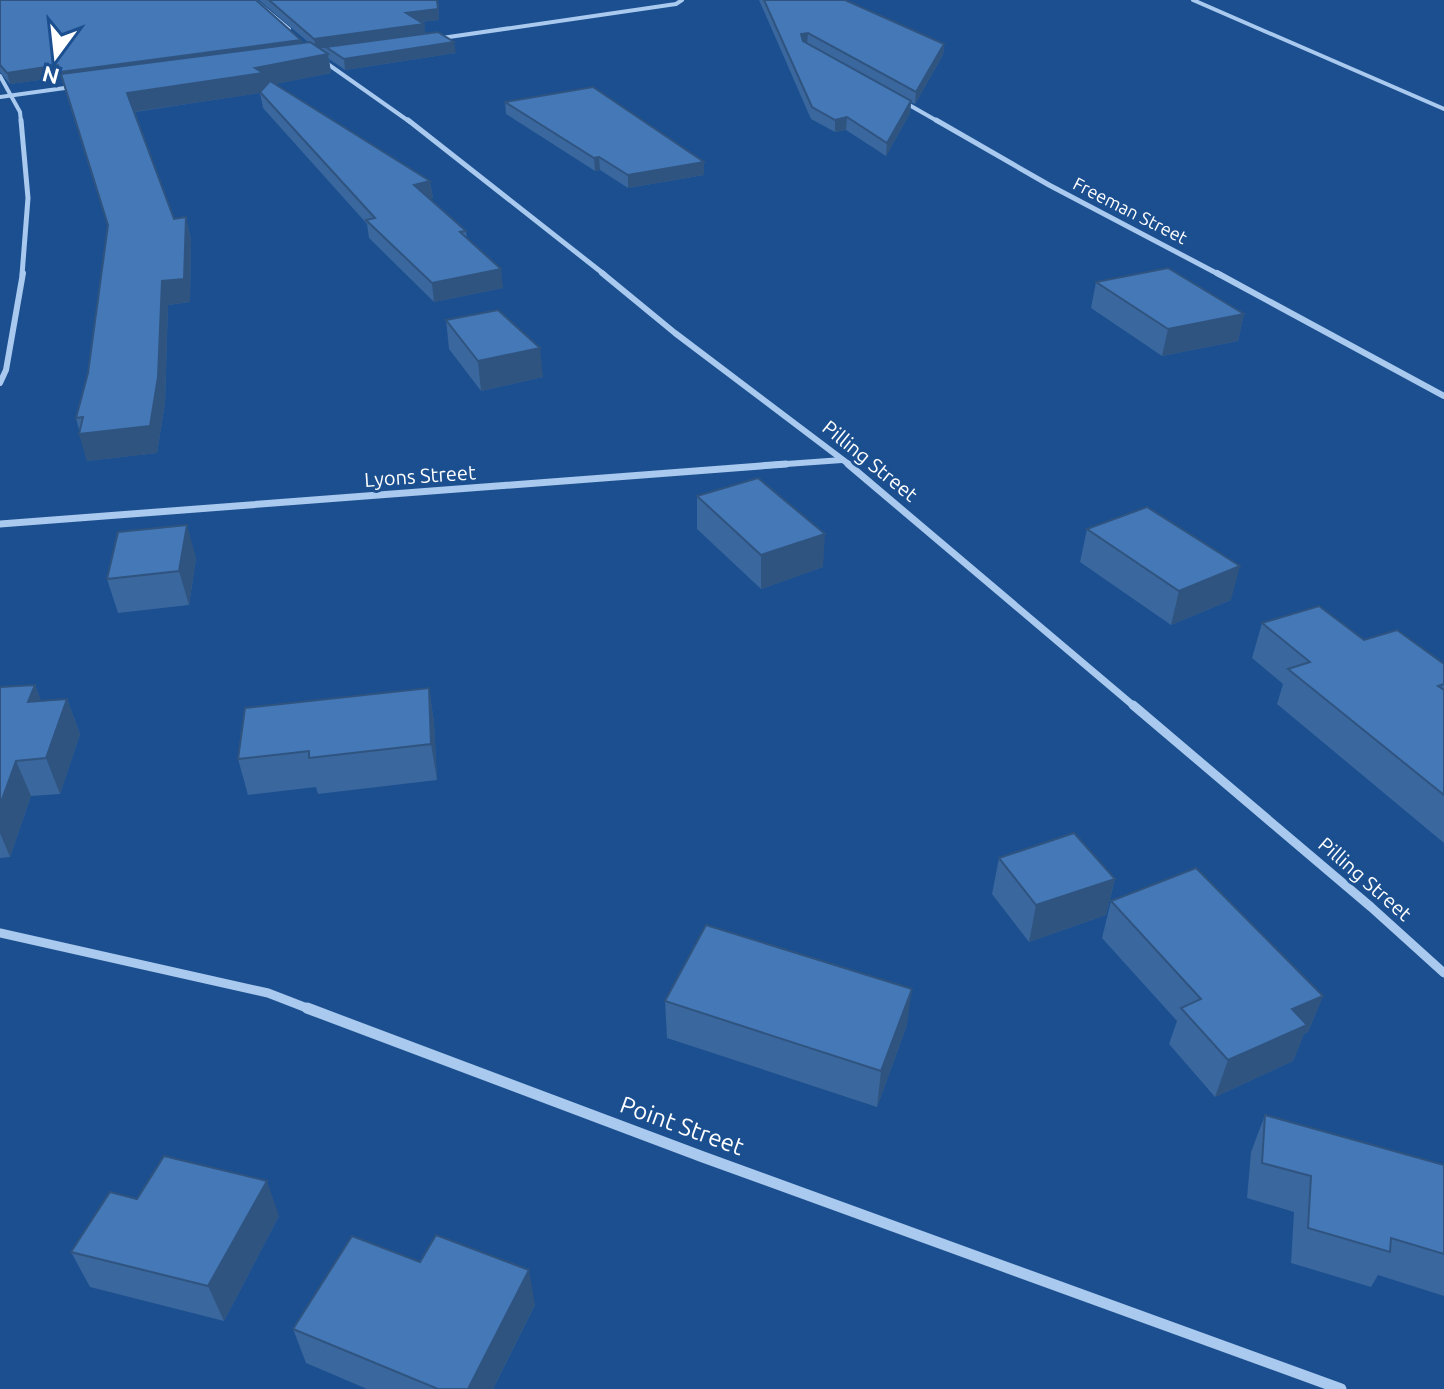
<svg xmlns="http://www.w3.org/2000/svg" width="1444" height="1389" viewBox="0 0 1444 1389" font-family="Ubuntu,sans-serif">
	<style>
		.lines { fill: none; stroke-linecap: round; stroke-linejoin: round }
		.street-far5 { stroke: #a9c9ee; stroke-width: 4 }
		.street-far4 { stroke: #a9c9ee; stroke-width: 5 }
		.street-far3 { stroke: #a9c9ee; stroke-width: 6 }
		.street-far2 { stroke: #a9c9ee; stroke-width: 7 }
		.street-far1 { stroke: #a9c9ee; stroke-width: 9 }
		.street { stroke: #a9c9ee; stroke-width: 11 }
		.wall { fill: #3a679d }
		.shaded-wall { fill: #305480 }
		.building { fill: #4478b7; stroke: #305480; stroke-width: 2 }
		.labels { text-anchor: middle; stroke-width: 6; stroke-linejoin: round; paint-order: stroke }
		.far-street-label { font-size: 18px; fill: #fff; stroke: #1b4f8f }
		.street-label { font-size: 20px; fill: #fff; stroke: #1b4f8f }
		.near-street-label { font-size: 24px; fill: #fff; stroke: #1b4f8f }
	</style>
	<rect width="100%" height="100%" fill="#1b4f8f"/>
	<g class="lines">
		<g class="street-far5">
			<polyline points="254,0 289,29"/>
			<polyline points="1193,0 1444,109"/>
			<polyline points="435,39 676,4 682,0"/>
			<polyline points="322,60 410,122"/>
			<polyline points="0,76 20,112 21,122"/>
			<polyline points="0,97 72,87"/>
			<polyline points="904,102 939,122"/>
		</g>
		<g class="street-far4">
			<polyline points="21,120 28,198 22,275"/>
			<polyline points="408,120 605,275"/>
			<polyline points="936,120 1049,185 1220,275"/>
		</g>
		<g class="street-far3">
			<polyline points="602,273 675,333 851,466"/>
			<polyline points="1217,273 1444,396"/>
			<polyline points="0,383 6,370 23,273"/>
			<polyline points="759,466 842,460"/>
		</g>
		<g class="street-far2">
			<polyline points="848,464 1135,707"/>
			<polyline points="0,524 786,464"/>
		</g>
		<g class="street-far1">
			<polyline points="1133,705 1371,907 1444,973"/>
			<polyline points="0,933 268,993 312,1010"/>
		</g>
		<polyline class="street" points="307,1008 703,1157 1341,1389"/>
	</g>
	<g class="wall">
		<polygon points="0,0 301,40 302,43 308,42 259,0 438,0 439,20 420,22 424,24 425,34 456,53 345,70 329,59 331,73 275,84 430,181 433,199 430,199 466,231 467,238 503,288 434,302 369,238 367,224 263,108 260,93 135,112 174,219 186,217 191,240 190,302 168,305 165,403 157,453 87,461 76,418 88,373 108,227 61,77 10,84 0,72"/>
		<polygon points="759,0 845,0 944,44 943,55 915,104 911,102 910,113 886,156 846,130 835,132 811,119"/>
		<polygon points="505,102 704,175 628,188 600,170 595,171 506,114"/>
		<polygon points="1096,282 1244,314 1238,341 1162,356 1091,308"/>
		<polygon points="446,320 543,377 481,391 449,349"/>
		<polygon points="697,496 823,567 761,589 697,529"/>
		<polygon points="1087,529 1231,600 1171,625 1080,562"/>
		<polygon points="196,558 189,605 118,613 107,579"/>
		<polygon points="1262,623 1364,640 1444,664 1444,843 1277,704 1283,684 1252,658"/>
		<polygon points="35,685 41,701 67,699 80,734 60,794 31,796 10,857 0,858 0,687"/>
		<polygon points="429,688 434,723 437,780 318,794 316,787 248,795 238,759"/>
		<polygon points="999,858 1115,879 1106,915 1029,942 992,894"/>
		<polygon points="1111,901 1323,996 1308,1032 1304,1034 1293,1061 1215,1097 1169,1044 1177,1021 1102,938"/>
		<polygon points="665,1001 907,1025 877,1107 667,1038"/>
		<polygon points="1265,1115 1444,1165 1444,1296 1378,1275 1371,1287 1291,1263 1294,1212 1247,1198 1251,1152"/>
		<polygon points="137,1199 279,1216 224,1321 90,1287 71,1252"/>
		<polygon points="420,1262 535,1305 493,1389 367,1389 306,1363 293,1329"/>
	</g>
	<g class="shaded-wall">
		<polygon points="438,0 439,20 407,23 406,13"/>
		<polygon points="424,24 426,35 316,49 314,39"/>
		<polygon points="808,33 807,44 801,45 801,34"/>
		<polygon points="301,40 303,51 61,74 63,84 60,72"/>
		<polygon points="454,42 456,53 345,70 344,59"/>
		<polygon points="944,44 943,55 915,104 916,92"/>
		<polygon points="328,54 331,73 266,86 267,92 132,112 127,93"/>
		<polygon points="58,65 61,77 10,84 7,73"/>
		<polygon points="911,101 910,113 886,156 887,143"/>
		<polygon points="847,117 846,130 835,132 835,120"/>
		<polygon points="599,157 600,170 595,171 594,158"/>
		<polygon points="704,162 704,175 628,188 628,175"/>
		<polygon points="430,181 433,199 416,202 414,185"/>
		<polygon points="186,217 191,240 190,302 168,305 165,403 157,453 87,461 79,434 162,281"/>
		<polygon points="501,269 503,288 434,302 432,283"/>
		<polygon points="1244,314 1238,341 1162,356 1168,329"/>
		<polygon points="540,348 543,377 481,391 478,361"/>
		<polygon points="187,525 196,558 189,605 179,571"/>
		<polygon points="825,534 823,567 761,589 761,555"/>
		<polygon points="1240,566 1231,600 1171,625 1179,591"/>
		<polygon points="35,685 48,719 28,702"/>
		<polygon points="429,688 434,723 437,780 431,744"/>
		<polygon points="67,699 80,734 60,794 46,758"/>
		<polygon points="16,761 31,796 10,857 0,833 0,805"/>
		<polygon points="1115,879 1106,915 1029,942 1036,905"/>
		<polygon points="912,989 907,1025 877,1107 881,1071"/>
		<polygon points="1323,996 1308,1032 1304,1034 1293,1061 1215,1097 1228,1060 1292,1009"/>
		<polygon points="267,1181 279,1216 224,1321 208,1286"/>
		<polygon points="529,1270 535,1305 493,1389 468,1389"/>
	</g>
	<g class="building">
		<polygon points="0,0 256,0 301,40 60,72 58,65 7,73 0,65"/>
		<polygon points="269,0 437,0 438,9 406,13 424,24 314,39"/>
		<polygon points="764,0 845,0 944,44 916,92 808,33 801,34 803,41 911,101 887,143 847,117 835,120 812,107"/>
		<polygon points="438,32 454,42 344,59 326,47"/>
		<polygon points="310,42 328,54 255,68 263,73 127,93 174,219 186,217 184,279 162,281 158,377 150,426 79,434 83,417 76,418 88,373 108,225 61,74"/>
		<polygon points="270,81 430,181 414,185 466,231 460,232 501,269 432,283 366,220 375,218 260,92"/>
		<polygon points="593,87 704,162 628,175 599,157 594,158 505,102"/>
		<polygon points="1168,268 1244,314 1168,329 1096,282"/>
		<polygon points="498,310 540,348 478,361 446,320"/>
		<polygon points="758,478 825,534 761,555 697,496"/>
		<polygon points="1147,507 1240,566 1179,591 1087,529"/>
		<polygon points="187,525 179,571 107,579 118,532"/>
		<polygon points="1319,606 1364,640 1397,630 1444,664 1444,684 1438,686 1444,690 1444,795 1288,669 1310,662 1262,623"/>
		<polygon points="35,685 28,702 67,699 46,758 16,761 0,805 0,687"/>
		<polygon points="429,688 431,744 309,758 309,751 238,759 245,708"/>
		<polygon points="1074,833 1115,879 1036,905 999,858"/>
		<polygon points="1196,868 1323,996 1292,1009 1307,1025 1228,1060 1181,1008 1201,999 1111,901"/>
		<polygon points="706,925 912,989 881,1071 665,1001"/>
		<polygon points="1265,1115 1444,1165 1444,1254 1391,1238 1390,1252 1308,1228 1311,1176 1262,1163"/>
		<polygon points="164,1156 267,1181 208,1286 71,1252 110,1192 137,1199"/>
		<polygon points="436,1235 529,1270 468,1389 438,1389 293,1329 352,1236 420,1262"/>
	</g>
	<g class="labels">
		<g class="far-street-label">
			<text transform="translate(1130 211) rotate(27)" y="6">Freeman Street</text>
		</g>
		<g class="street-label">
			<text transform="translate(870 461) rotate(39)" y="7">Pilling Street</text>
			<text transform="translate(420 476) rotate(-4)" y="7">Lyons Street</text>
			<text transform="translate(1365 879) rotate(41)" y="7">Pilling Street</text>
		</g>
		<g class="near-street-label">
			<text transform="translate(682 1126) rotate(20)" y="8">Point Street</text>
		</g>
	</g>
	<g transform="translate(56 56) rotate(195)" stroke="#1b4f8f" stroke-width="6" paint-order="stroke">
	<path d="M0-6L14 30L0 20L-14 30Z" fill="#ffffff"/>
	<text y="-12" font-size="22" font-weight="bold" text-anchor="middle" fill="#ffffff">N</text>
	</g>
</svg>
